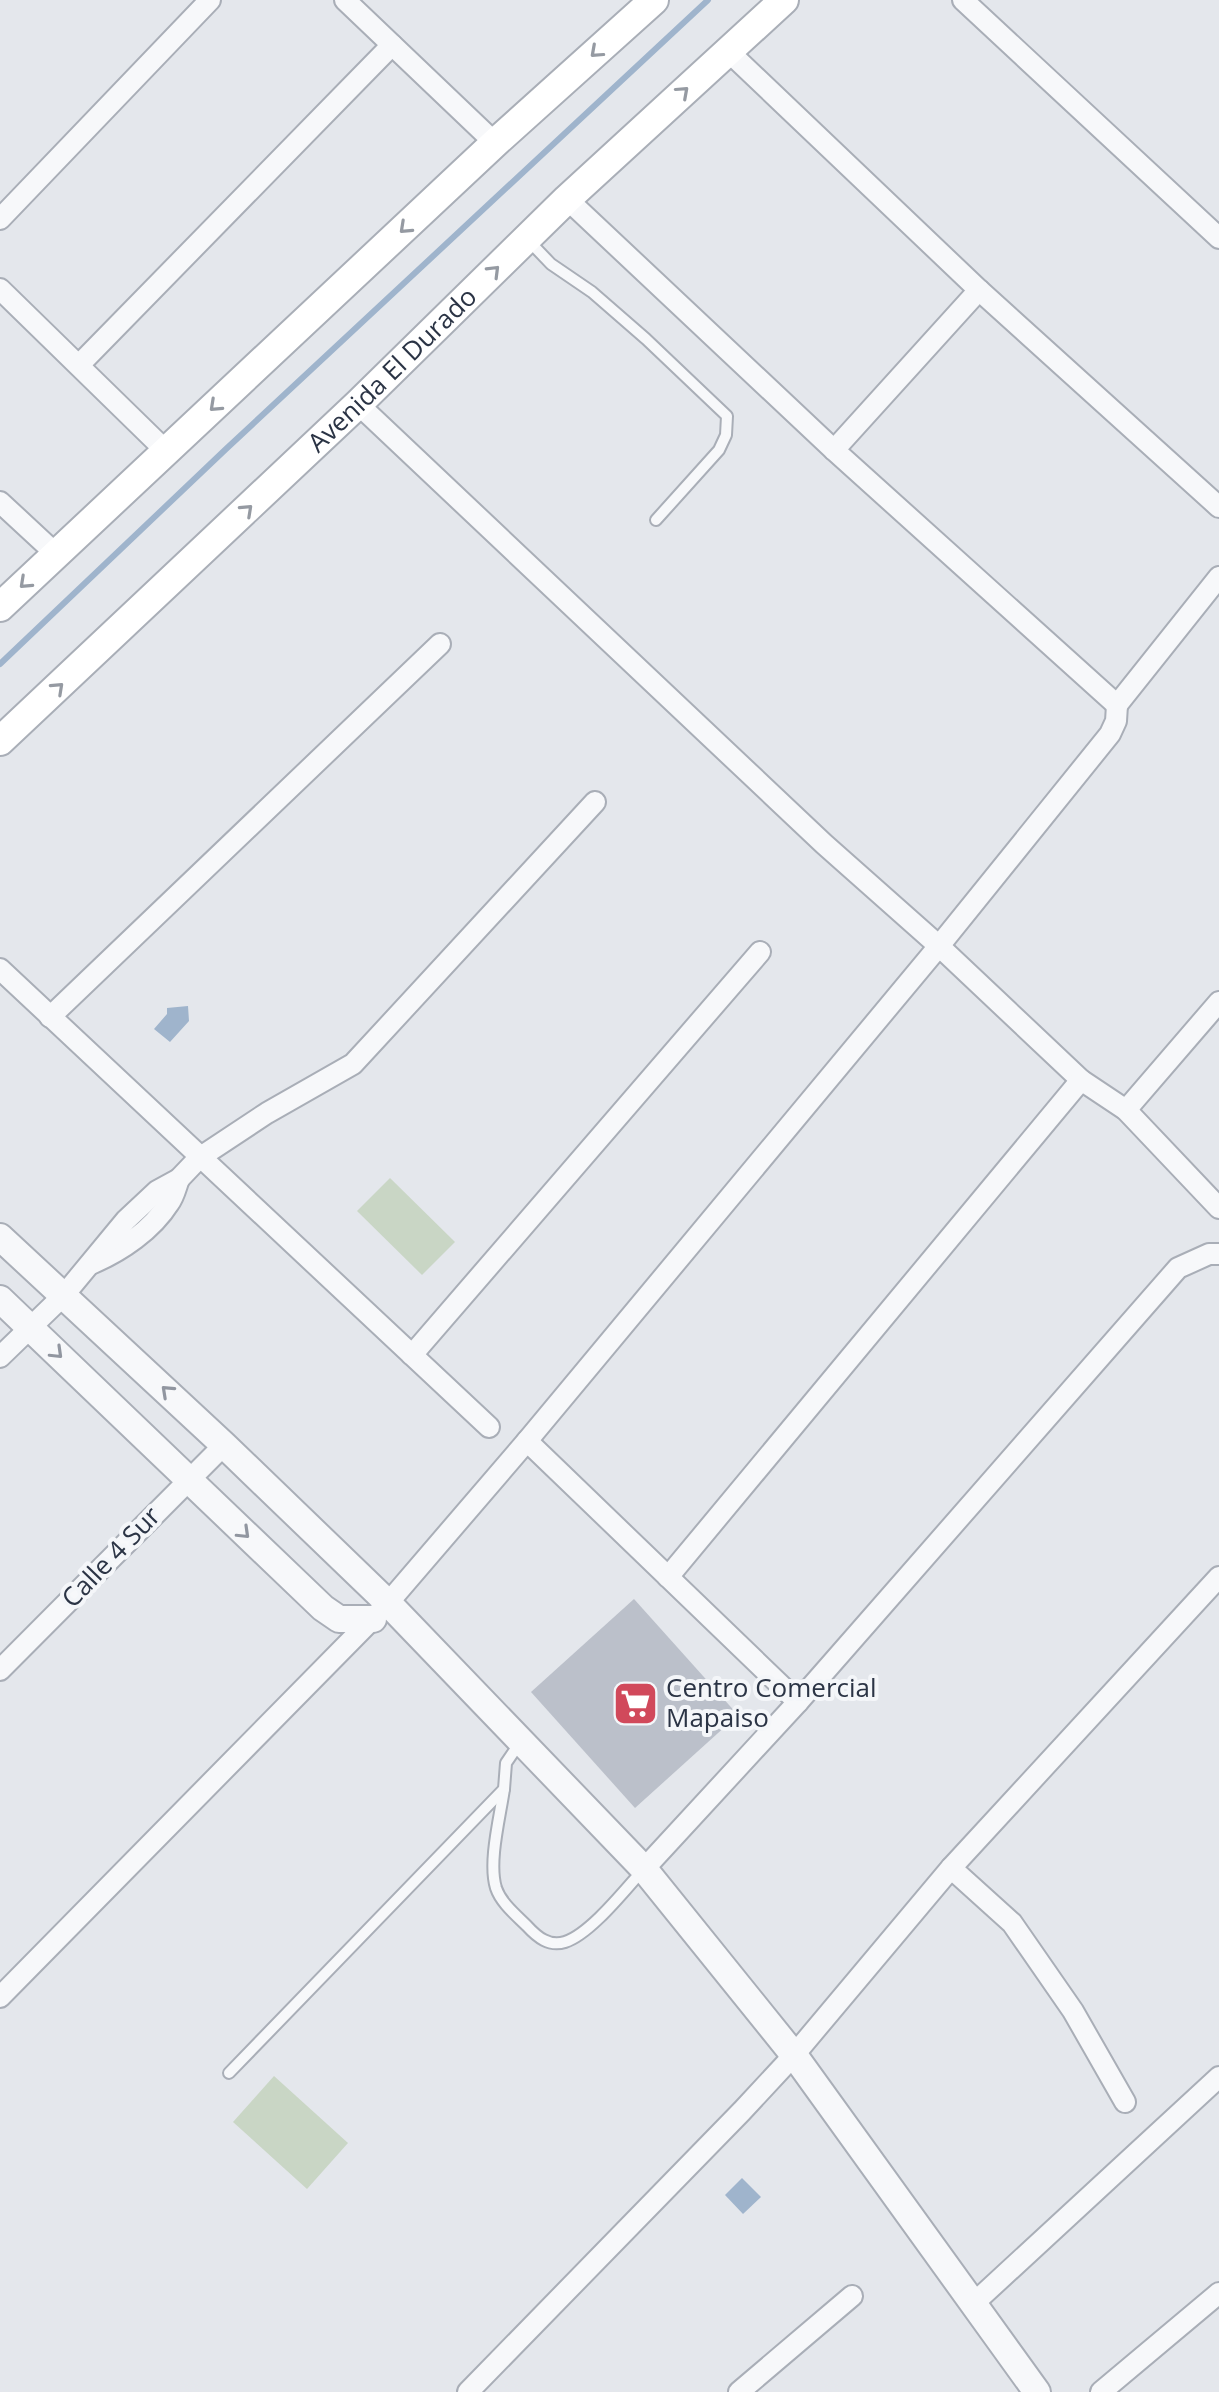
<svg xmlns="http://www.w3.org/2000/svg" width="1219" height="2392" viewBox="0 0 1219 2392" font-family="'Open Sans',sans-serif">
	<style>
		.green { fill: #c9d6c5 }
		.water { fill: #9fb4cc }
		.lines { fill: none; stroke-linecap: round; stroke-linejoin: round }
		.stream { stroke: #9fb4cc; stroke-width: 6 }
		.building { fill: #bbc0ca }
		.service-casing { stroke: #a9aeb7; stroke-width: 14 }
		.minor-casing { stroke: #a9aeb7; stroke-width: 24 }
		.tertiary-casing { stroke: #a9aeb7; stroke-width: 30 }
		.secondary-casing { stroke: #a9aeb7; stroke-width: 32 }
		.service { stroke: #f7f8fa; stroke-width: 10 }
		.minor { stroke: #f7f8fa; stroke-width: 20 }
		.tertiary { stroke: #f7f8fa; stroke-width: 26 }
		.secondary { stroke: #fff; stroke-width: 28 }
		.oneway { stroke: #959aa2 }
		.oneway2 { stroke: #9196a0 }
		.labels { text-anchor: middle; stroke-width: 8; stroke-linejoin: round; paint-order: stroke }
		.street-label { font-size: 26px; fill: #2b3445; stroke: #f4f6f9 }
		.poi-label { font-size: 26px; fill: #2b3445; stroke: #f4f6f9; text-anchor: start }
	</style>
	<rect width="100%" height="100%" fill="#e4e7ec"/>
	<g class="green">
		<polygon points="390,1178 455,1242 422,1275 357,1211"/>
		<polygon points="274,2076 348,2143 307,2189 233,2122"/>
	</g>
	<g class="water">
		<polygon points="188,1006 189,1021 170,1042 154,1029 167,1014 167,1008"/>
		<polygon points="742,2178 761,2197 743,2214 725,2195"/>
	</g>
	<g class="lines">
		<polyline class="stream" points="0,664 226,449 708,0"/>
	</g>
	<polygon class="building" points="634,1599 738,1715 635,1808 531,1692"/>
	<g class="lines">
		<defs>
			<g id="service">
				<polyline points="528,240 551,264 592,292 646,339 727,416 726,435 719,450 656,520"/>
				<path d="M 504,1789 C 500,1817 488,1862 496,1888 C 501,1903 516,1915 527,1926 C 537,1937 549,1947 565,1942 C 590,1934 624,1891 642,1871"/>
				<polyline points="229,2073 504,1789 506,1763 519,1744"/>
			</g>
			<g id="minor">
				<polyline points="345,0 495,143"/>
				<polyline points="963,0 1219,238"/>
				<polyline points="728,51 979,290 1219,507"/>
				<polyline points="567,199 834,450 1117,705 1219,577"/>
				<polyline points="0,219 210,0"/>
				<polyline points="0,289 167,452"/>
				<polyline points="79,365 392,45"/>
				<polyline points="358,404 824,844 939,946 1081,1080 1126,1110 1219,1208"/>
				<polyline points="834,450 979,290"/>
				<polyline points="0,502 56,554"/>
				<polyline points="0,969 489,1427"/>
				<polyline points="50,1017 440,644"/>
				<polyline points="1126,1110 1219,1002"/>
				<path d="M 93,1263 C 121,1251 152,1230 169,1203 C 174,1197 176,1187 179,1179"/>
				<polyline points="412,1355 760,952"/>
				<polyline points="0,1357 64,1295 126,1220 157,1191 179,1179 199,1158 267,1113 353,1064 595,802"/>
				<polyline points="527,1441 798,1702"/>
				<polyline points="668,1577 1081,1080"/>
				<polyline points="0,1670 224,1445"/>
				<polyline points="951,1868 1012,1923 1073,2011 1125,2102"/>
				<polyline points="644,1869 798,1702 1178,1268 1209,1254 1219,1254"/>
				<polyline points="0,1997 388,1603 527,1441 939,946 1110,734 1116,721 1117,705"/>
				<polyline points="973,2304 1219,2077"/>
				<polyline points="468,2392 742,2111 794,2055 951,1868 1219,1577"/>
				<polyline points="739,2392 852,2296"/>
				<polyline points="1101,2392 1219,2293"/>
			</g>
			<g id="tertiary">
				<polyline points="0,1237 224,1445 388,1603 644,1869 794,2055 1037,2392"/>
				<polyline points="0,1299 323,1608 339,1619 373,1619"/>
			</g>
			<g id="secondary">
				<polyline points="0,607 495,143 654,0"/>
				<path id="s1" d="M 0,741 L 358,404 L 567,199 L 784,0"/>
			</g>
		</defs>
		<use href="#service" class="service-casing"/>
		<use href="#minor" class="minor-casing"/>
		<use href="#tertiary" class="tertiary-casing"/>
		<use href="#secondary" class="secondary-casing"/>
		<use href="#service" class="service"/>
		<use href="#minor" class="minor"/>
		<use href="#tertiary" class="tertiary"/>
		<use href="#secondary" class="secondary"/>
	</g>
	<defs><path id="oneway-chevron" d="M-2-3.5L2.5 0L-2 3.5" fill="none" stroke-width="1.6" stroke-linecap="round" stroke-linejoin="round" transform="scale(2)"/></defs>
	<g class="oneway">
		<use href="#oneway-chevron" transform="translate(596 52) rotate(138)"/>
		<use href="#oneway-chevron" transform="translate(683 92) rotate(-42)"/>
		<use href="#oneway-chevron" transform="translate(405 228) rotate(137)"/>
		<use href="#oneway-chevron" transform="translate(494 271) rotate(-45)"/>
		<use href="#oneway-chevron" transform="translate(215 406) rotate(137)"/>
		<use href="#oneway-chevron" transform="translate(247 510) rotate(-43)"/>
		<use href="#oneway-chevron" transform="translate(25 583) rotate(137)"/>
		<use href="#oneway-chevron" transform="translate(58 688) rotate(-43)"/>
	</g>
	<g class="oneway2">
		<use href="#oneway-chevron" transform="translate(57 1353) rotate(44)"/>
		<use href="#oneway-chevron" transform="translate(167 1391) rotate(-137)"/>
		<use href="#oneway-chevron" transform="translate(244 1533) rotate(44)"/>
	</g>
	<defs>
		<symbol id="supermarket-square" viewBox="-11 -11 22 22"><rect x="-9" y="-9" width="18" height="18" rx="4" fill="#d1495b" stroke="#f4f6f9"/><path d="M-6-5.5h2.5l.6 2H6L4.5 2H-2.5L-4.4-4H-6ZM-1.5 3.2a1.3 1.3 0 1 0 .1 0ZM3 3.2a1.3 1.3 0 1 0 .1 0Z" fill="#fff"/></symbol>
	</defs>
	<g fill-rule="evenodd">
		<use href="#supermarket-square" x="610" y="1678" width="51" height="51"/>
	</g>
	<g class="labels">
		<g class="street-label">
			<text dy="9" stroke="none"><textPath href="#s1" startOffset="540">Avenida El Durado</textPath></text>
			<text transform="translate(111 1557) rotate(-46)" y="9">Calle 4 Sur</text>
		</g>
		<g class="poi-label">
			<text x="666" y="1697">Centro Comercial<tspan x="666" dy="30">Mapaiso</tspan></text>
		</g>
	</g>
</svg>
